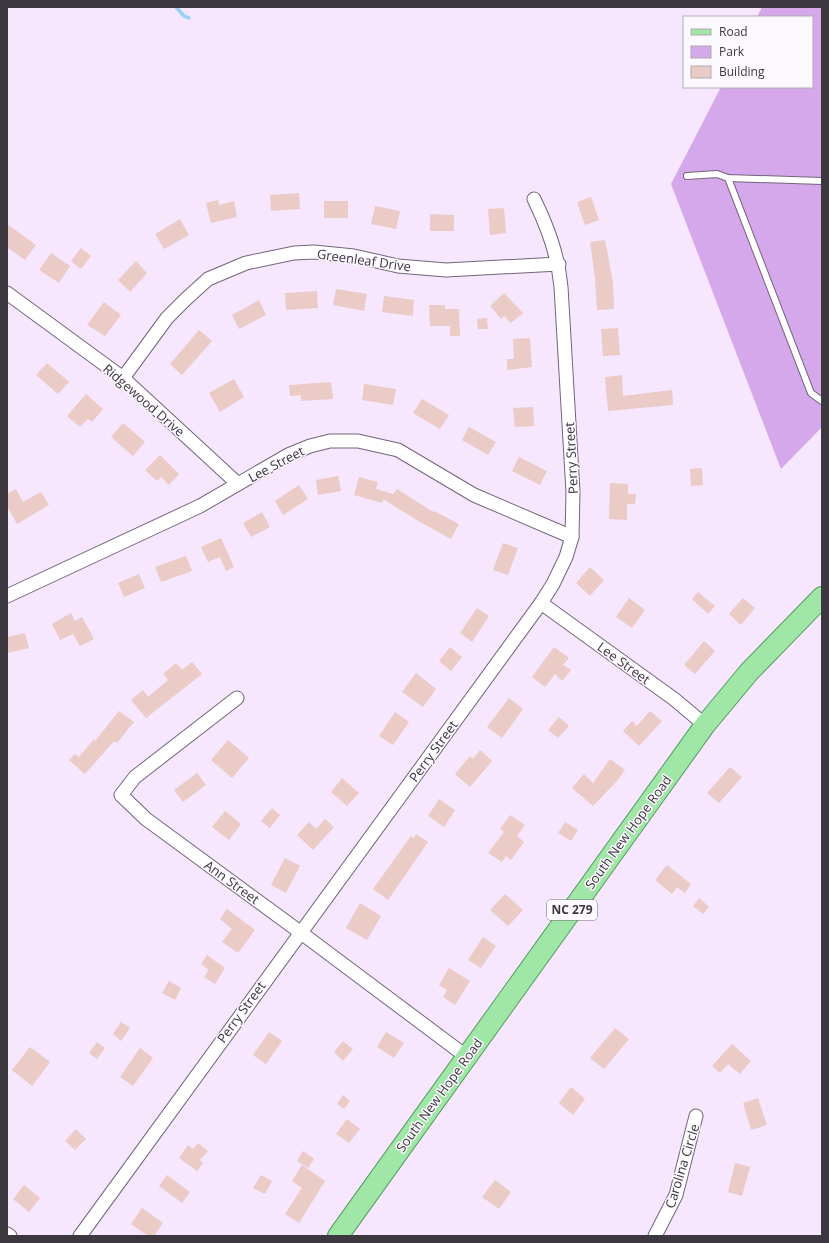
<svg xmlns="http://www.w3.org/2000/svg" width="829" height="1243" viewBox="0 0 829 1243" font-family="'Open Sans',sans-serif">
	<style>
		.green { fill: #d4a8ea }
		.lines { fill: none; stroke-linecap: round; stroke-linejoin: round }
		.stream { stroke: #95d2fa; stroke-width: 3.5 }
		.building { fill: #eacbc6 }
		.service-casing { stroke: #73657a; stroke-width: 8 }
		.minor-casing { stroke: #73657a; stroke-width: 15 }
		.primary-casing { stroke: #539e5d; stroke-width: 22 }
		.service { stroke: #fff; stroke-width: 6 }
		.minor { stroke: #fff; stroke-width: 13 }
		.primary { stroke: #9fe6a7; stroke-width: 20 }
		.labels { text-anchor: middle; stroke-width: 3; stroke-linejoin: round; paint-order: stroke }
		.shield { fill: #fcf9fe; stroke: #767179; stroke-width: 1 }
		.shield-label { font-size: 12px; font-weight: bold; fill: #3d3740 }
		.street-label { font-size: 13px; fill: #3d3740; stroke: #fcf9fe }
	</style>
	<rect width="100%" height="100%" fill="#f6e6fe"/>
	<polygon class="green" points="762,7 822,7 822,427 781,469 671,184 721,87 812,87 812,17 757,17"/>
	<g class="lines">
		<polyline class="stream" points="176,7 184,16 189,18"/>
	</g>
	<g class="building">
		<polygon points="299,193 300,209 271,211 270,195"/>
		<polygon points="591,197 599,220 585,225 577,202"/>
		<polygon points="218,200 219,205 234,201 237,217 211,223 206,203"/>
		<rect x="324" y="201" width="24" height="17"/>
		<polygon points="375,206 400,211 396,229 371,224"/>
		<polygon points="504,208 506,233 490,235 488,209"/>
		<polygon points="430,214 454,215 454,231 430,231"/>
		<polygon points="180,219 189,235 164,249 155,234"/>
		<polygon points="7,224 36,245 25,260 7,247"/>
		<polygon points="605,240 613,282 614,309 597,310 595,278 590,242"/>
		<polygon points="81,248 91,256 81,269 71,261"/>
		<polygon points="51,253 70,266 59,283 39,270"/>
		<polygon points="136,261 147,273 130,292 118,280"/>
		<polygon points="336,289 367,294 364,311 333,305"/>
		<polygon points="317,291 318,308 286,310 285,293"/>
		<polygon points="504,293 523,313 511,323 504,316 501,319 490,306"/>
		<polygon points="384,296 414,300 413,316 382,312"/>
		<polygon points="259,300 266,315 239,329 232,315"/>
		<polygon points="104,302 121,315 105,336 87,325"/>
		<polygon points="429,305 445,305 445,309 459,309 460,336 450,336 450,326 430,326"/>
		<polygon points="487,318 488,329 478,329 477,319"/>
		<polygon points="618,328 620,355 603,356 601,329"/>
		<polygon points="199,330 212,341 182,375 170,364"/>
		<polygon points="530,338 532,367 507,370 507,359 514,359 513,339"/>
		<polygon points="47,363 69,382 58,394 36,375"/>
		<polygon points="622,375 623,396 672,390 673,405 608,411 605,377"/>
		<polygon points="234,379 244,397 220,412 209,393"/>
		<polygon points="331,382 333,399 301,401 301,395 290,396 289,385"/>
		<polygon points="364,384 396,389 393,405 362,400"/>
		<polygon points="86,394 103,409 92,422 88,419 80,427 67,416"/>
		<polygon points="422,399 449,415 440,429 413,413"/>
		<polygon points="533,407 534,426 515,427 513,408"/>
		<polygon points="123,423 145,442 133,456 111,437"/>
		<polygon points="469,427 496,442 488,455 462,440"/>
		<polygon points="160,455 179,474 169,485 161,477 157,481 145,470"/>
		<polygon points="519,457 547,471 540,485 512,471"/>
		<polygon points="702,468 703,485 691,486 690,469"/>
		<polygon points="338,476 341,491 318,495 316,480"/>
		<polygon points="359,477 378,482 376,489 393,494 397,489 433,512 434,511 459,524 451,539 420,522 383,499 382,503 354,495"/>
		<polygon points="610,483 628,484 628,494 636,494 635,504 627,504 627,520 609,519"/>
		<polygon points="299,485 308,499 283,515 275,501"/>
		<polygon points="16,489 23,502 41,492 49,505 17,524 7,506 7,494"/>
		<polygon points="262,512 270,527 251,537 243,523"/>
		<polygon points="221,538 234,567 226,571 220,557 208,562 201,547"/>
		<polygon points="503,543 518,548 508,575 493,570"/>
		<polygon points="186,556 192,571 161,582 155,567"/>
		<polygon points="590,567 604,580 590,596 576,583"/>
		<polygon points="139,574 145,588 124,597 118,583"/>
		<polygon points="698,592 715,606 708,614 692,599"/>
		<polygon points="629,598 645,610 632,628 616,617"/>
		<polygon points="743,598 755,608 741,625 729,614"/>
		<polygon points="477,608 489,616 472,642 460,633"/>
		<polygon points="71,613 75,621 82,617 94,639 80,646 73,634 60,640 52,624"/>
		<polygon points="25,633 29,648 7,653 7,637"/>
		<polygon points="704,641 715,651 695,674 684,665"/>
		<polygon points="450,647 462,657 451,671 439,661"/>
		<polygon points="554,647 569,658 563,665 571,670 562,681 555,674 545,687 532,677"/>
		<polygon points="192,662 202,674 146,718 131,700 143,690 148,697 168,680 163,674 176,663 182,670"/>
		<polygon points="416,673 436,689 423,707 402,692"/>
		<polygon points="509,698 523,709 502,738 487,727"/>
		<polygon points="119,711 134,722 117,743 114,741 85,774 69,760 75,754 79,757 94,739 95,741"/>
		<polygon points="650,711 662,721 639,746 623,731 632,721 637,726"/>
		<polygon points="395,712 409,722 393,745 379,736"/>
		<polygon points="559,717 569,726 558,738 548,730"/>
		<polygon points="228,740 249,758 232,778 211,760"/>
		<polygon points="480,750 492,761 470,787 455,774 470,756 473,759"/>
		<polygon points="610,759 625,770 616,782 593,806 572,788 584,774 593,783"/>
		<polygon points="730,767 742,777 719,803 707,793"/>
		<polygon points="197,773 206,785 183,802 174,790"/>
		<polygon points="342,778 359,793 347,806 331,792"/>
		<polygon points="439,799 455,810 444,827 428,816"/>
		<polygon points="272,808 280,815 270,828 261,821"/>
		<polygon points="225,811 241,824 229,840 212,827"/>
		<polygon points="510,815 525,825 517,836 524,842 511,860 506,856 502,862 488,853 504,832 500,829"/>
		<polygon points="325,819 334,827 313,850 297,835 309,822 316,829"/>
		<polygon points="565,822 578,830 571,841 558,833"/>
		<polygon points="416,834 428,842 388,900 373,889 411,836 414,838"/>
		<polygon points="285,858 300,866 286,893 271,885"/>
		<polygon points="667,865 691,884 685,893 677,887 672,894 655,880"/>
		<polygon points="505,894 523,910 508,926 490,910"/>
		<polygon points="699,898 709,907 703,914 693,906"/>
		<polygon points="360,903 381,916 367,940 346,928"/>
		<polygon points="227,909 255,930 238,953 222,942 232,929 220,919"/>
		<polygon points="483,937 496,946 481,968 468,960"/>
		<polygon points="207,955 225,968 215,984 204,977 209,970 201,964"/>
		<polygon points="449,968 470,981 455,1005 443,997 447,990 439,985"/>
		<polygon points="169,981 181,988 175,1000 162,993"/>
		<polygon points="121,1022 130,1028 121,1041 113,1034"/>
		<polygon points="615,1028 629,1039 604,1069 590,1058"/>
		<polygon points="269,1032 282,1041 266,1064 253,1055"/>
		<polygon points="386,1032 404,1043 394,1058 377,1047"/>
		<polygon points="343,1041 353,1049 343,1061 334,1052"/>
		<polygon points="97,1042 105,1048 97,1059 89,1053"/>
		<polygon points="732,1044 751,1061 740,1074 728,1064 720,1073 712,1066"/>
		<polygon points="30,1047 50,1062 32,1086 12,1070"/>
		<polygon points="140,1048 153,1058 133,1086 120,1077"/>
		<polygon points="571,1087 585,1099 573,1115 559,1103"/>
		<polygon points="343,1095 350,1101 344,1109 337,1104"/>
		<polygon points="758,1098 767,1125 751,1130 743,1103"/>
		<polygon points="347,1119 360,1129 349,1143 336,1134"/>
		<polygon points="76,1129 86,1139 75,1150 65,1141"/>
		<polygon points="198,1143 208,1151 200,1160 203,1163 197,1171 179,1158 188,1145 193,1149"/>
		<polygon points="303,1151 314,1159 308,1168 297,1161"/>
		<polygon points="735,1163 750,1167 742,1196 728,1192"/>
		<polygon points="302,1165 325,1181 299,1223 285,1214 302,1188 292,1181"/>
		<polygon points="167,1175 190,1192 182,1203 159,1186"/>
		<polygon points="261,1175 272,1181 265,1194 253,1188"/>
		<polygon points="495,1180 511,1192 499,1209 482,1197"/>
		<polygon points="24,1185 40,1198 29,1212 13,1199"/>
		<polygon points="142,1208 163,1223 154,1236 148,1236 131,1224"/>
	</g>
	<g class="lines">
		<defs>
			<g id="service">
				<polyline points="687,176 717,174 728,178 822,181"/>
				<polyline points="728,178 811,393 822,401"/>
			</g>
			<g id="minor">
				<polyline points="7,293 123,378 238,484"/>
				<polyline points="123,378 167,318 186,299 208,279 246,263 294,253 314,252 354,256 398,266 446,270 559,264"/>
				<polyline points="7,596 200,506 288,455 310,446 330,441 358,441 398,450 474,495 572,537"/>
				<polyline points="541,603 674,699 705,725"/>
				<polyline points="237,698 135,777 121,795 146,819 300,932 467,1057"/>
				<polyline points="7,1234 10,1236"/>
				<path d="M 80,1236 L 541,603 L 553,584 L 566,557 L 572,537 L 573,492 L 561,287 C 558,255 548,228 534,199"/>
				<polyline points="655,1236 676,1195 696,1116"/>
			</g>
			<polyline id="primary" points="338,1236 705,725 749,672 822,597"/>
		</defs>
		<use href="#service" class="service-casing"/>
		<use href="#minor" class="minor-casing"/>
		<use href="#primary" class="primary-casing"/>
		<use href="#service" class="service"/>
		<use href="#minor" class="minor"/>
		<use href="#primary" class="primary"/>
	</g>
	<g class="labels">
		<rect class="shield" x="547" y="900" width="50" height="20" rx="3"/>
		<g class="shield-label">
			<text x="572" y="914">NC 279</text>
		</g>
		<g class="street-label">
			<text transform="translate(364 260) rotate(8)" y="5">Greenleaf Drive</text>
			<text transform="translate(144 400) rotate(41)" y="5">Ridgewood Drive</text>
			<text transform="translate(571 458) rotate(-93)" y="5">Perry Street</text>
			<text transform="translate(276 464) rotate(-28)" y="5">Lee Street</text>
			<text transform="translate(624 663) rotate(36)" y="5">Lee Street</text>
			<text transform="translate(433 751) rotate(-54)" y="5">Perry Street</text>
			<text transform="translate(628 832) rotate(-54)" y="5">South New Hope Road</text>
			<text transform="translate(232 882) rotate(36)" y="5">Ann Street</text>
			<text transform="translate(241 1012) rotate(-54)" y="5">Perry Street</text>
			<text transform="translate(439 1095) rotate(-54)" y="5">South New Hope Road</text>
			<text transform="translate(682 1166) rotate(-73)" y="5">Carolina Circle</text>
		</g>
	</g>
	<rect width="829" height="1243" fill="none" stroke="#3d3740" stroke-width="16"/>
	<rect x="683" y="16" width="130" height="72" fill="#fcf9fe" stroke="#b0abb2"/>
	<rect x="691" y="29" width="20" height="6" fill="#9fe6a7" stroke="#b0abb2"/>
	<text x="719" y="36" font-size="12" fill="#3d3740">Road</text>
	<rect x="691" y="46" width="20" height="12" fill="#d4a8ea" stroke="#b0abb2"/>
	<text x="719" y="56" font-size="12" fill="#3d3740">Park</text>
	<rect x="691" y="66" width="20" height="12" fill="#eacbc6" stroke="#b0abb2"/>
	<text x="719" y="76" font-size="12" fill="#3d3740">Building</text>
</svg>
